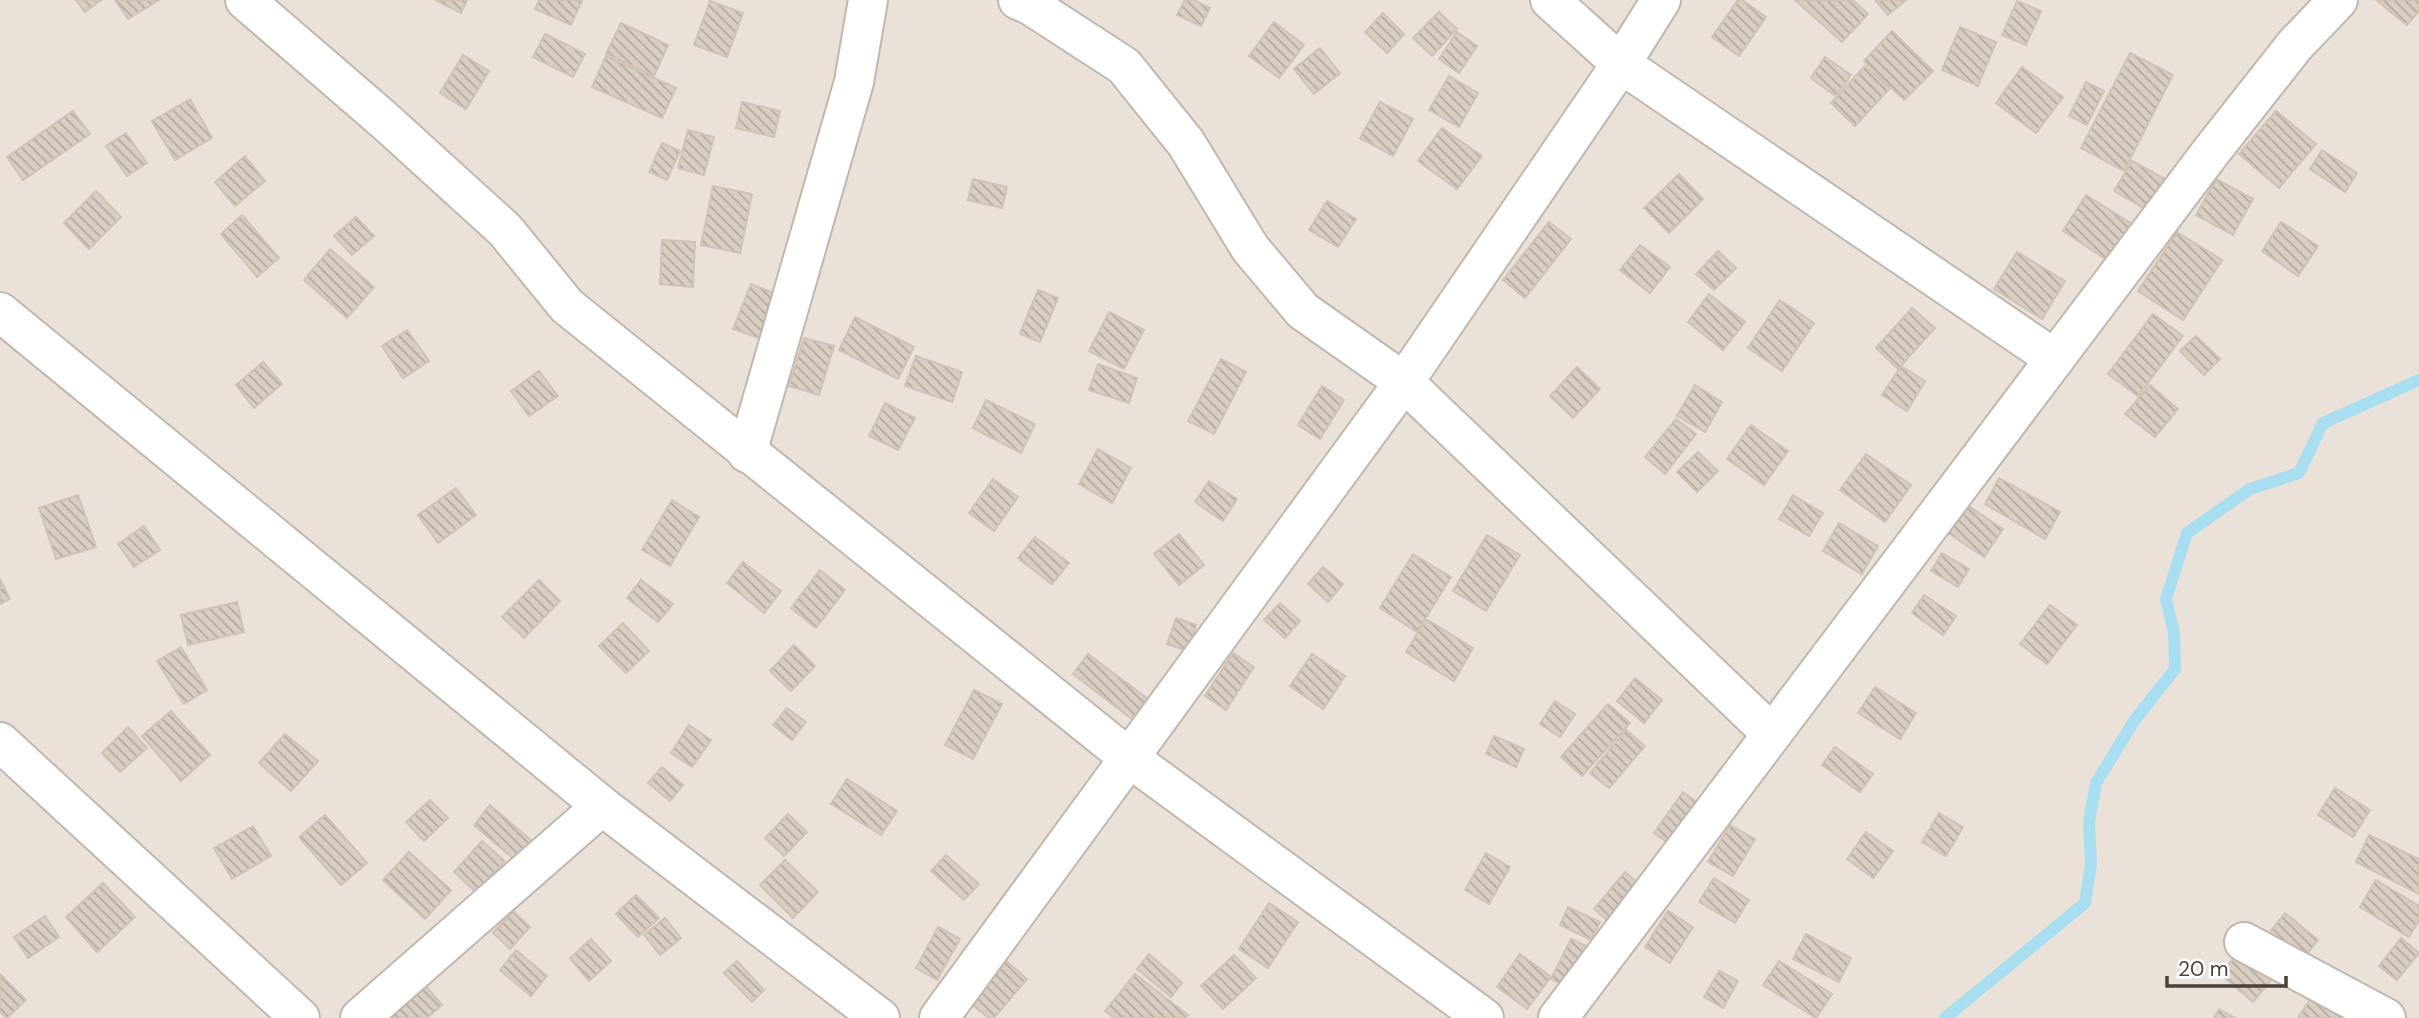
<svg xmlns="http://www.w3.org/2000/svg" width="2419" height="1018" viewBox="0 0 2419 1018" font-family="'DM Sans',sans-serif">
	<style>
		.residential { fill: #eae2d9 }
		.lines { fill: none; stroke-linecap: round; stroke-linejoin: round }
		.stream { stroke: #a9def1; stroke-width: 12 }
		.building { fill: url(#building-back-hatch); stroke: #d2c2b3; stroke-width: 2 }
		.minor-casing { stroke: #c1b7ad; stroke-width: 42 }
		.minor { stroke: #fff; stroke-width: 38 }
	</style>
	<defs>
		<pattern id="building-back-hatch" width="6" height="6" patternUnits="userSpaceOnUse" patternTransform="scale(1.75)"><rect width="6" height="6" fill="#dacec3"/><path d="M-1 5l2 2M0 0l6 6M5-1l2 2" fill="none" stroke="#b3a99f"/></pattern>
	</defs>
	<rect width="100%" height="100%" fill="#f6f1eb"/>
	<rect class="residential" x="0" y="0" width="2419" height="1018"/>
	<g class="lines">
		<polyline class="stream" points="1945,1018 2085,903 2091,864 2089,822 2096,783 2134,721 2175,669 2174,633 2166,599 2187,533 2250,489 2299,473 2323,423 2419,380"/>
	</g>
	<g class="building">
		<polygon points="76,0 101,0 85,12"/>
		<polygon points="115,0 159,0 128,19"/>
		<polygon points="435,0 467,0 461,13"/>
		<polygon points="539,0 581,0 582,1 571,25 535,9"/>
		<polygon points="1185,0 1194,0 1210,8 1201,26 1177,15"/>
		<polygon points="1738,0 1742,0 1766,17 1739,56 1712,37"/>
		<polygon points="1795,0 1853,0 1868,14 1842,42"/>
		<polygon points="1875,0 1906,0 1888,15"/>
		<polygon points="2376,0 2417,0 2419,2 2419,11 2407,25"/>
		<polygon points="710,1 743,13 727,57 694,45"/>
		<polygon points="2017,1 2041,11 2026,45 2002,35"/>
		<polygon points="1439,12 1457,29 1432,56 1413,38"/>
		<polygon points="1383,13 1404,34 1387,53 1365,32"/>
		<polygon points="1274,22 1304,45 1279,78 1249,56"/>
		<polygon points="621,23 668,45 654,76 606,54"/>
		<polygon points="1960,27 1996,42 1978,86 1942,70"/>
		<polygon points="1892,31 1933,71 1904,100 1864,61"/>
		<polygon points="1457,32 1477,46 1459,73 1439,59"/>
		<polygon points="545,34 585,54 573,77 533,57"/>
		<polygon points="1320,48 1340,73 1314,94 1294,69"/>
		<polygon points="2130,53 2173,75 2124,171 2081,148"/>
		<polygon points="463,55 489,71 466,109 440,93"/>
		<polygon points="606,56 676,88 662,118 592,87"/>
		<polygon points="1825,57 1851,75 1836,96 1811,78"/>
		<polygon points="1865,66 1890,88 1855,126 1831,103"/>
		<polygon points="2022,67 2063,97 2036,133 1996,103"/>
		<polygon points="1449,76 1478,93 1459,127 1429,110"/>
		<polygon points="2086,82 2104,91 2087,125 2069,116"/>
		<polygon points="190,99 212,138 175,160 152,121"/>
		<polygon points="742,102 780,111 774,137 736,128"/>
		<polygon points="1380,102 1413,119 1393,156 1360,138"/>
		<polygon points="73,111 90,134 23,180 7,157"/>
		<polygon points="2276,111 2316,144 2279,188 2239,154"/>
		<polygon points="1442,128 1482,156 1457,189 1418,161"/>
		<polygon points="688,130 714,137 704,175 678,168"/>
		<polygon points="126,133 147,163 127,176 106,146"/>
		<polygon points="662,143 680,151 667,180 649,172"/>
		<polygon points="2322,150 2357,173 2345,192 2310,169"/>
		<polygon points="245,156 265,181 235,206 215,182"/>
		<polygon points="2132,161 2172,183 2154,214 2114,191"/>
		<polygon points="1679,174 1703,199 1669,233 1644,208"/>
		<polygon points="973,179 1007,187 1002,208 968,200"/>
		<polygon points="2216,179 2253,199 2233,235 2196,215"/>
		<polygon points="713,186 752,194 740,253 701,245"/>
		<polygon points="96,191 121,217 89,249 64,223"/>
		<polygon points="2086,195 2134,225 2110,262 2063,231"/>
		<polygon points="1327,201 1356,219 1338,247 1309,230"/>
		<polygon points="242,215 279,258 257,277 221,234"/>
		<polygon points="356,217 374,236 352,255 334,236"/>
		<polygon points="1549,222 1571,239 1525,298 1503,280"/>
		<polygon points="2281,222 2318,246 2298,276 2262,251"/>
		<polygon points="2177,232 2222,260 2183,320 2138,291"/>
		<polygon points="662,240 695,242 693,287 660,284"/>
		<polygon points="1640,245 1670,267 1650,293 1620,270"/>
		<polygon points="330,249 374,287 347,318 304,280"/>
		<polygon points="1718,251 1736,268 1714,290 1696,274"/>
		<polygon points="2017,252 2065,281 2042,319 1994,289"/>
		<polygon points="751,284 784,297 767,341 733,329"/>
		<polygon points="1038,290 1058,298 1040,342 1020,334"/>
		<polygon points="1709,294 1745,322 1723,350 1688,322"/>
		<polygon points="1780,300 1814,323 1782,371 1748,348"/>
		<polygon points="1912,308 1935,328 1898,369 1876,348"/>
		<polygon points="1109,312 1144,330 1124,369 1089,351"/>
		<polygon points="2153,314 2183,336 2138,396 2108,374"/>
		<polygon points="855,317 914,347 898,379 839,350"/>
		<polygon points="407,330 429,361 403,378 382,346"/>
		<polygon points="2196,336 2220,359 2204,375 2180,351"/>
		<polygon points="804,338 834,346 819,395 789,386"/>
		<polygon points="916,356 962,372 952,402 905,386"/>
		<polygon points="1221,359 1246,372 1214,434 1188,421"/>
		<polygon points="263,362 282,384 254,408 236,385"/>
		<polygon points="1098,364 1137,378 1129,403 1089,390"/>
		<polygon points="1901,366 1925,381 1907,411 1882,395"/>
		<polygon points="1577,367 1600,389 1573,418 1550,396"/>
		<polygon points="539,371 558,396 529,416 511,391"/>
		<polygon points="1695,385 1722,402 1705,432 1677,416"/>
		<polygon points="2150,385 2178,409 2155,437 2125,414"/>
		<polygon points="1322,386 1344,400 1320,439 1298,425"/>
		<polygon points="986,400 1035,424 1021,453 973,428"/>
		<polygon points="885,403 915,418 898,450 869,436"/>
		<polygon points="1676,419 1696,434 1665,474 1645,457"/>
		<polygon points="1751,425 1788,451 1764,485 1727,459"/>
		<polygon points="1098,449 1131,468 1112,503 1079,484"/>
		<polygon points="1698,452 1718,471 1697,492 1677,472"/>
		<polygon points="1866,454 1911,485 1885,522 1840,490"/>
		<polygon points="1999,478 2060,512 2045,539 1985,504"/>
		<polygon points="993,479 1018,497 994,531 969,513"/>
		<polygon points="1209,481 1237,499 1223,521 1195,502"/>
		<polygon points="456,488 476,515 438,543 418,515"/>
		<polygon points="78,495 96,547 56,559 39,508"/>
		<polygon points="1793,495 1823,513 1809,536 1779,519"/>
		<polygon points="672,500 699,517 670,566 642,550"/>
		<polygon points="1967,505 2003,529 1984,557 1948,533"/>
		<polygon points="1839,523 1878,546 1862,574 1823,551"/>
		<polygon points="144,526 160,550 134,567 118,544"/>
		<polygon points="1179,534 1204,565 1179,585 1154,554"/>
		<polygon points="1487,535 1520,555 1486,611 1453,591"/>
		<polygon points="1035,537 1069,563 1052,584 1018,558"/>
		<polygon points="1942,553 1969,569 1958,587 1931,571"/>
		<polygon points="1413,554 1451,577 1417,632 1380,608"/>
		<polygon points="743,562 781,591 764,613 727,583"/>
		<polygon points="1323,567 1343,584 1328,602 1308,584"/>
		<polygon points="820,570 845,590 816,628 791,608"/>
		<polygon points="0,579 10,599 0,604"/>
		<polygon points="539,580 560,601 524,638 502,617"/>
		<polygon points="641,580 673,604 658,622 627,598"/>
		<polygon points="1924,595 1956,616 1943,635 1912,613"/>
		<polygon points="237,602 244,632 188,645 181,615"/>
		<polygon points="1280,603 1300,621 1285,638 1264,620"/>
		<polygon points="2050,605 2077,625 2047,664 2020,644"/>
		<polygon points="1176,618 1196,625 1188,651 1167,644"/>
		<polygon points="1426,619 1473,648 1454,681 1406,652"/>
		<polygon points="623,623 649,651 626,673 599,646"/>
		<polygon points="794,645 815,666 791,691 770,671"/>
		<polygon points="181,647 207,690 184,704 157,661"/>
		<polygon points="1233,653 1254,667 1226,710 1205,696"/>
		<polygon points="1088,654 1148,699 1132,719 1073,674"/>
		<polygon points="1312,654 1345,676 1323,709 1290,686"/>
		<polygon points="1635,678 1662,700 1644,723 1617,701"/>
		<polygon points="1875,687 1916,713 1900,739 1858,713"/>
		<polygon points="974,690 1002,704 973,759 945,745"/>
		<polygon points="1555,701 1575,714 1560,737 1540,724"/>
		<polygon points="1608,704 1630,723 1582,776 1561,757"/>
		<polygon points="787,708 806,722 792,740 773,725"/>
		<polygon points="171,711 210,755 181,781 142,736"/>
		<polygon points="689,725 711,740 692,767 671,753"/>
		<polygon points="128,727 147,748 120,772 102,753"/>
		<polygon points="1626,730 1645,746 1609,788 1590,773"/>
		<polygon points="285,734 318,761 291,791 259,763"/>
		<polygon points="1494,736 1524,749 1516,767 1486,754"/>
		<polygon points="1835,747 1873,774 1860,792 1822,765"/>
		<polygon points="662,767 683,785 670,801 648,783"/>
		<polygon points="847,779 897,811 881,835 831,804"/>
		<polygon points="2335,788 2370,810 2353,837 2318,815"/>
		<polygon points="1683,792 1705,808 1677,849 1654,833"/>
		<polygon points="430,800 448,818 424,841 406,822"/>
		<polygon points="490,805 532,841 515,860 474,825"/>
		<polygon points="1939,813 1963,827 1946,856 1922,842"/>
		<polygon points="788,814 807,832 784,856 765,838"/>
		<polygon points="325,815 367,863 341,885 299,837"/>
		<polygon points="1730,825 1755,839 1733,876 1708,862"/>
		<polygon points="253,826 271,856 232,879 214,848"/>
		<polygon points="1866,832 1893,851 1873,878 1847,859"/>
		<polygon points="2369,835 2419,859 2419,894 2356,862"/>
		<polygon points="482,841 505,861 476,892 454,872"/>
		<polygon points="409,852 451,890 425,919 383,880"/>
		<polygon points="1486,853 1510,867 1489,904 1465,890"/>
		<polygon points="946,855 979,884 964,900 931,871"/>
		<polygon points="785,860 818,892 793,918 760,885"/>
		<polygon points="1625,872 1648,891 1616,928 1594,909"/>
		<polygon points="1714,878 1749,900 1735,923 1699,902"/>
		<polygon points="2376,880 2419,906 2419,920 2409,937 2360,907"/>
		<polygon points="103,883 135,917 97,952 66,917"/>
		<polygon points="636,895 659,918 638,937 616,914"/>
		<polygon points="1269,903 1298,922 1268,968 1239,949"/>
		<polygon points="1568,907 1600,922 1591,940 1560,925"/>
		<polygon points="513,911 530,927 510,949 493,933"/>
		<polygon points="1668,911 1693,927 1670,963 1645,947"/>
		<polygon points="2285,913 2318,940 2299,964 2265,938"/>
		<polygon points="45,916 59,937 28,958 14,937"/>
		<polygon points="665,918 681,938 660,955 644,935"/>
		<polygon points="938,927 960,939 937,980 916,968"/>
		<polygon points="1806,934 1851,958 1839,982 1793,959"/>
		<polygon points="2401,938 2419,953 2397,980 2379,966"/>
		<polygon points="591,939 611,961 589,981 570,958"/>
		<polygon points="1571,939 1594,950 1573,990 1551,979"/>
		<polygon points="516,950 547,976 531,996 500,970"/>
		<polygon points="2239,952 2271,980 2253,1002 2220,974"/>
		<polygon points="1149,954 1182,983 1171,997 1137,969"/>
		<polygon points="1520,954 1551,977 1527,1009 1497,987"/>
		<polygon points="1234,955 1256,978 1223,1009 1201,986"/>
		<polygon points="737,961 764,990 752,1002 724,973"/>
		<polygon points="1006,961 1027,979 994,1018 989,1018 970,1003"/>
		<polygon points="1779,961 1832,994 1816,1018 1763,985"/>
		<polygon points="1719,971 1738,981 1723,1008 1704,997"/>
		<polygon points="0,974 26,1000 7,1018 0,1012"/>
		<polygon points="1135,974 1188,1015 1185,1018 1114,1018 1105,1011"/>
		<polygon points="425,985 442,1005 427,1018 386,1018"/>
		<polygon points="2314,993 2350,1018 2298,1018"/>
		<polygon points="2219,1009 2235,1018 2214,1018"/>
	</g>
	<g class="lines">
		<defs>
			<g id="minor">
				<polyline points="245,0 384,120 505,230 567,306 1128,757 1484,1018"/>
				<polyline points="1018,0 1030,5 1124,66 1186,143 1250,248 1303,311 1404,382 1772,734"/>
				<polyline points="1550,0 1621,64 2055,359"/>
				<polyline points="0,312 602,806 880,1018"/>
				<polyline points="747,453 854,82 868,0"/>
				<polyline points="0,742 300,1018"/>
				<polyline points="2244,942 2386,1018"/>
				<polyline points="360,1018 602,806"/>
				<polyline points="939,1018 1404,382 1621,64 1661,0"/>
				<polyline points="1558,1018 2210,153 2295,45 2338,0"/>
			</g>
		</defs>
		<use href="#minor" class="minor-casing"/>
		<use href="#minor" class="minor"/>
	</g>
	<path d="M2167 976v10h119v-10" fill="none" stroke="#4a4139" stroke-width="3.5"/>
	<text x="2178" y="976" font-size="21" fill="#4a4139" stroke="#ffffff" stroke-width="5" paint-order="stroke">20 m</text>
</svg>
